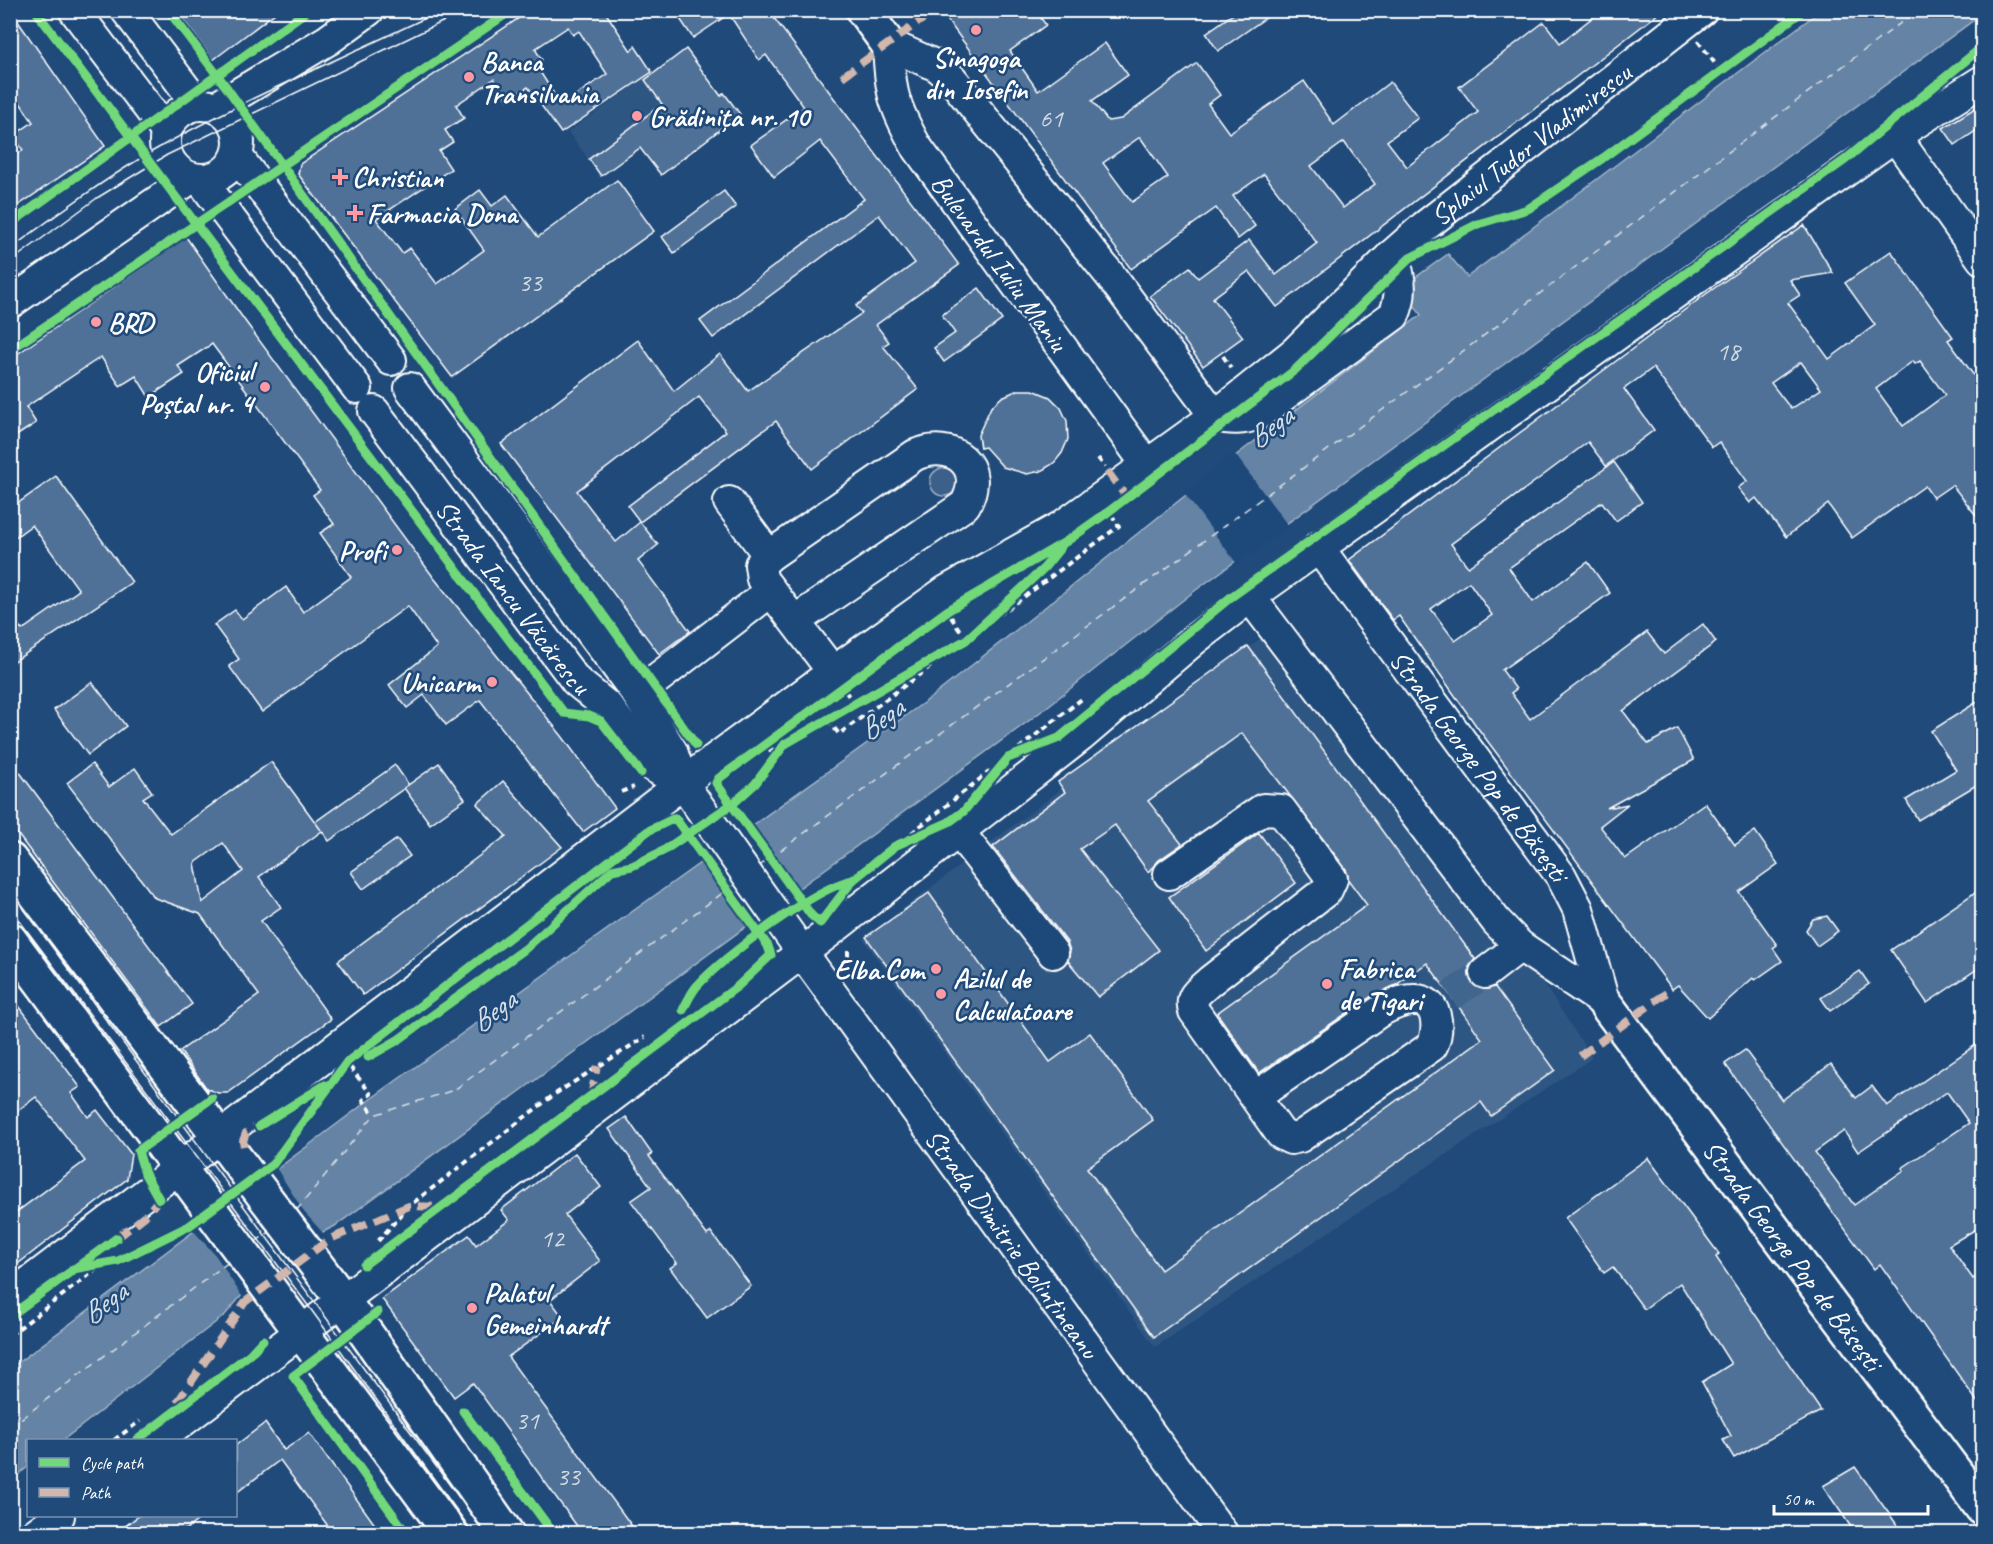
<svg xmlns="http://www.w3.org/2000/svg" width="1993" height="1544" viewBox="0 0 1993 1544" font-family="Caveat,sans-serif">
	<style>
		.built { fill: #2e5683 }
		.green { fill: #3c618b; stroke: #9eb0c5; stroke-width: 1.5 }
		.water { fill: #6583a4; stroke: #a3b5c8; stroke-width: 1.5 }
		.pier { fill: #1f4a7a }
		.lines { fill: none; stroke-linecap: round; stroke-linejoin: round }
		.ferry { stroke: #d8e0e8; stroke-width: 1.5; stroke-dasharray: 8 6; stroke-linecap: butt }
		.building { fill: #507197; stroke: #fff; stroke-width: 1.5; fill-rule: evenodd }
		.minor-tunnel { stroke: #41658e; stroke-width: 30; stroke-dasharray: 30 15; stroke-linecap: butt }
		.minor-casing { stroke: #fff; stroke-width: 34 }
		.major-casing { stroke: #fff; stroke-width: 38 }
		.path { stroke: #fff; stroke-width: 4; stroke-dasharray: 6 4.5; stroke-linecap: butt }
		.minor { stroke: #1f4a7a; stroke-width: 30 }
		.major { stroke: #1f4a7a; stroke-width: 33 }
		.tram { stroke: #fff; stroke-width: 1.5 }
		.quiet { stroke: #d1b7ad; stroke-width: 8; stroke-dasharray: 15 8; stroke-linecap: butt }
		.cycleway-casing { stroke: #1f4a7a; stroke-width: 13 }
		.cycleway { stroke: #71d979; stroke-width: 9 }
		.poi-dot { fill: #ff9aa2; stroke: #1f4a7a; stroke-width: 2 }
		.labels { text-anchor: middle; stroke-width: 5; stroke-linejoin: round; paint-order: stroke }
		.number-label { font-size: 26px; fill: #d3dce5 }
		.poi-label { font-size: 28px; font-weight: bold; fill: #fff; stroke: #1f4a7a; text-anchor: start }
		.street-label { font-size: 28px; fill: #fff; stroke: #1f4a7a }
		.water-label { font-size: 30px; font-style: italic; fill: #d8e0e8; stroke: #1f4a7a }
	</style>
	<rect width="100%" height="100%" fill="#1f4a7a"/>
	<filter id="ink" filterUnits="userSpaceOnUse"><feTurbulence type="fractalNoise" baseFrequency=".0167" numOctaves="2"/><feDisplacementMap in="SourceGraphic" scale="12" xChannelSelector="R" yChannelSelector="G"/><feConvolveMatrix kernelMatrix="1 2 1 2 8 2 1 2 1" color-interpolation-filters="sRGB"/></filter>
	<g filter="url(#ink)">
		<g class="built">
			<polygon points="676,56 687,71 697,64 706,75 696,83 704,100 601,176 568,132"/>
			<polygon points="1272,630 1539,976 1592,1058 1155,1347 863,939"/>
		</g>
		<circle class="green" cx="944" cy="482" r="14"/>
		<polygon class="water" points="1820,11 1982,11 1982,14 1192,593 1034,717 335,1226 305,1241 254,1281 225,1315 63,1440 28,1440 28,1467 11,1480 11,1368 365,1103 933,696 1239,453 1421,315 1412,302 1412,280 1448,254 1467,277"/>
		<g class="pier">
			<polygon points="1234,453 1289,527 1237,564 1184,493"/>
			<polygon points="751,823 799,891 749,928 700,859"/>
			<polygon points="275,1166 304,1212 325,1235 307,1243 256,1284 243,1298 216,1256 191,1228"/>
		</g>
		<g class="lines">
			<g class="ferry">
				<polyline points="758,867 1474,343 1918,10"/>
				<polyline points="296,1211 374,1115 454,1090 735,884"/>
				<polyline points="255,1242 271,1231"/>
				<polyline points="10,1427 230,1261"/>
			</g>
		</g>
		<g class="building">
			<polygon points="10,10 105,146 10,211 10,159 23,150 13,136 33,122 10,88"/>
			<polygon points="176,10 279,10 213,60"/>
			<path d="M 531,10 L 604,10 L 631,51 L 635,46 L 652,72 L 561,133 L 528,87 L 508,100 L 494,79 L 456,105 L 464,118 L 445,130 L 453,142 L 439,151 L 451,169 L 376,219 L 402,253 L 410,248 L 437,284 L 484,250 L 455,209 L 480,190 L 492,206 L 507,195 L 538,237 L 617,180 L 654,231 L 452,377 L 298,174 L 300,164 ZM 568,27 L 573,35 L 579,31 L 607,74 L 561,105 L 535,64 L 542,60 L 535,49 Z"/>
			<path d="M 674,10 L 768,10 L 959,265 L 876,325 L 889,342 L 883,346 L 918,389 L 812,469 L 776,421 L 640,522 L 658,545 L 638,561 L 690,631 L 659,654 L 501,444 L 638,340 L 674,391 L 720,354 L 748,391 L 862,313 L 856,306 L 915,263 L 879,215 L 713,338 L 700,321 L 864,199 L 820,141 L 774,177 L 751,145 L 804,107 L 766,55 L 759,60 L 729,14 L 693,38 ZM 699,397 L 726,431 L 628,506 L 640,522 L 616,542 L 577,491 Z"/>
			<path d="M 940,10 L 1035,10 L 1046,25 L 1010,51 L 1038,91 L 1105,43 L 1128,75 L 1092,101 L 1108,121 L 1121,119 L 1197,63 L 1220,95 L 1208,104 L 1229,133 L 1304,81 L 1334,125 L 1390,82 L 1418,118 L 1387,141 L 1407,167 L 1478,112 L 1459,87 L 1544,22 L 1560,43 L 1602,10 L 1663,10 L 1277,307 L 1249,271 L 1213,298 L 1243,337 L 1203,366 L 1150,296 L 1190,267 L 1198,278 L 1249,240 L 1276,275 L 1317,243 L 1264,174 L 1233,196 L 1255,226 L 1238,239 L 1216,208 L 1131,269 ZM 1140,137 L 1168,177 L 1132,202 L 1103,163 ZM 1344,142 L 1375,184 L 1343,208 L 1311,166 Z"/>
			<polygon points="1239,10 1277,10 1218,51 1206,33"/>
			<polygon points="686,49 721,96 724,93 740,114 661,175 640,148 601,176 589,159 662,104 645,80"/>
			<polygon points="1983,103 1983,126 1955,145 1943,128"/>
			<polygon points="724,191 736,207 674,253 662,237"/>
			<path d="M 1804,225 L 1833,273 L 1790,280 L 1800,295 L 1788,303 L 1829,359 L 1875,325 L 1845,283 L 1891,251 L 1953,337 L 1948,340 L 1983,388 L 1983,524 L 1952,485 L 1933,498 L 1925,486 L 1852,538 L 1828,504 L 1786,537 L 1756,498 L 1750,503 L 1738,488 L 1747,481 L 1719,442 L 1712,447 L 1653,368 L 1624,389 L 1654,430 L 1606,466 L 1588,442 L 1451,544 L 1468,567 L 1614,462 L 1642,502 L 1616,521 L 1602,502 L 1509,568 L 1533,602 L 1588,562 L 1610,593 L 1502,670 L 1516,689 L 1511,693 L 1530,719 L 1647,632 L 1664,654 L 1703,624 L 1716,642 L 1623,711 L 1648,744 L 1677,728 L 1694,760 L 1607,808 L 1628,804 L 1600,826 L 1625,859 L 1705,803 L 1735,845 L 1755,831 L 1778,864 L 1739,892 L 1777,945 L 1773,948 L 1782,961 L 1755,980 L 1753,978 L 1708,1018 L 1678,985 L 1672,989 L 1477,727 L 1399,616 L 1393,620 L 1349,560 L 1706,294 ZM 1913,361 L 1915,364 L 1920,361 L 1945,395 L 1903,426 L 1876,389 ZM 1801,362 L 1821,389 L 1791,409 L 1771,383 ZM 1469,582 L 1492,615 L 1455,641 L 1431,609 Z"/>
			<polygon points="186,237 245,321 434,578 562,736 615,808 583,832 480,700 446,725 424,695 407,708 389,685 437,647 408,606 262,712 229,666 239,659 214,625 235,610 242,619 286,587 303,612 351,577 320,533 334,524 313,495 320,490 212,344 178,366 184,374 149,397 136,376 120,386 101,357 26,407 36,423 10,440 10,359"/>
			<polygon points="979,288 1002,320 944,362 934,348 955,333 942,315"/>
			<polygon points="1018,390 1033,390 1050,397 1061,408 1067,421 1068,439 1062,453 1054,463 1041,471 1027,474 1003,467 985,447 980,448 978,435 991,407 1002,397"/>
			<polygon points="56,476 132,582 10,664 10,614 22,630 79,590 32,525 10,541 10,509"/>
			<polygon points="1248,646 1475,959 1469,967 1471,983 1479,989 1495,987 1555,1070 1491,1116 1481,1102 1154,1337 866,937 929,893 1050,1062 1090,1033 1153,1120 1087,1168 1161,1270 1482,1039 1427,963 1396,985 1372,996 1259,1073 1217,1013 1367,905 1349,881 1346,869 1242,733 1148,801 1182,844 1159,860 1148,872 1115,825 1080,849 1159,950 1098,997 1068,961 1070,951 1067,942 993,847 1065,792 1058,782"/>
			<polygon points="92,682 126,726 88,755 54,710"/>
			<polygon points="1983,698 1983,781 1918,820 1906,800 1956,770 1931,731"/>
			<polygon points="10,759 192,1004 161,1027 10,824"/>
			<path d="M 271,762 L 321,830 L 315,822 L 395,765 L 409,785 L 329,841 L 322,831 L 259,877 L 281,907 L 261,921 L 331,1019 L 228,1093 L 218,1093 L 207,1089 L 180,1051 L 259,995 L 200,914 L 155,898 L 67,783 L 92,764 L 109,787 L 135,768 L 152,792 L 143,798 L 171,834 ZM 223,843 L 243,871 L 202,903 L 195,863 Z"/>
			<polygon points="439,763 465,799 430,824 404,788"/>
			<polygon points="503,781 562,847 363,995 338,961 506,836 477,804"/>
			<polygon points="1259,833 1296,883 1206,951 1169,897"/>
			<polygon points="397,839 410,856 363,889 351,872"/>
			<polygon points="1983,887 1983,965 1927,1003 1891,950"/>
			<polygon points="1827,916 1838,931 1817,946 1806,930 1813,919"/>
			<polygon points="1860,971 1869,984 1830,1011 1821,998"/>
			<polygon points="10,994 80,1087 71,1093 88,1117 97,1110 131,1154 127,1179 10,1270 10,1217 85,1161 36,1097 10,1116"/>
			<path d="M 1983,1040 L 1983,1077 L 1976,1082 L 1983,1092 L 1983,1225 L 1949,1245 L 1973,1279 L 1983,1273 L 1983,1410 L 1880,1264 L 1874,1269 L 1725,1064 L 1745,1050 L 1782,1100 L 1831,1064 L 1856,1098 L 1872,1086 L 1887,1106 ZM 1947,1092 L 1969,1123 L 1902,1168 L 1904,1170 L 1854,1205 L 1815,1152 L 1844,1131 L 1858,1152 Z"/>
			<polygon points="626,1117 652,1154 649,1156 707,1235 711,1232 751,1286 707,1318 670,1268 677,1263 631,1201 651,1187 609,1129"/>
			<polygon points="575,1153 601,1187 565,1215 600,1261 550,1300 563,1317 508,1357 637,1533 582,1533 473,1383 454,1397 382,1299 469,1235 476,1245 509,1220 501,1210"/>
			<polygon points="1648,1158 1719,1254 1716,1257 1821,1411 1734,1458 1723,1440 1731,1436 1702,1382 1731,1364 1680,1283 1644,1309 1613,1267 1604,1273 1565,1218"/>
			<polygon points="265,1423 284,1450 309,1433 381,1533 333,1533 280,1460 236,1493 236,1445"/>
			<polygon points="1855,1467 1903,1533 1855,1533 1823,1486"/>
			<polygon points="140,1515 205,1515 181,1533 116,1533"/>
		</g>
		<g class="lines">
			<polyline class="minor-tunnel" points="1450,996 1485,973"/>
			<defs>
				<g id="minor">
					<polyline points="74,10 166,131"/>
					<polyline points="126,10 198,105"/>
					<circle cx="202" cy="142" r="37"/>
					<polyline points="216,107 328,40 369,10"/>
					<polyline points="1895,136 1982,259"/>
					<polyline points="237,156 391,360"/>
					<polyline points="201,180 357,388"/>
					<polyline points="10,303 191,178"/>
					<path id="s1" d="M 410,388 L 637,694 L 672,751 L 683,784 L 814,969 L 1223,1534"/>
					<path id="s2" d="M 374,411 L 576,681 L 608,707 L 652,766 L 683,784"/>
					<path d="M 1147,465 L 916,146 C 893,104 890,92 888,44 L 937,66 L 952,79 L 1110,275 L 1215,416 C 1231,420 1243,420 1258,414 L 1394,315 C 1403,295 1401,275 1392,255"/>
					<polyline points="729,502 769,556"/>
					<path id="s3" d="M 1318,547 L 1561,876 L 1578,909 L 1604,1002"/>
					<polyline points="1250,597 1496,921 1520,946 1604,1002"/>
					<path d="M 796,620 L 965,505 C 987,466 953,439 915,455 L 769,556 L 760,565 L 762,579 L 833,672"/>
					<polyline points="637,694 771,591"/>
					<polyline points="959,832 1053,953"/>
					<path d="M 1169,874 L 1263,809 L 1281,810 L 1332,879 L 1327,890 L 1210,981 C 1199,991 1189,996 1194,1011 L 1281,1134 L 1291,1139 L 1300,1137 L 1432,1046 C 1440,1030 1439,998 1413,1000 C 1402,1000 1392,1005 1382,1010 L 1255,1097"/>
					<polyline points="1485,973 1520,946"/>
					<path id="s4" d="M 10,1297 L 708,764 L 833,672 L 946,591 L 1062,526 L 1215,416 L 1295,352 L 1392,255 L 1425,226 L 1702,10"/>
					<polyline points="158,1440 828,933 1080,737 1195,639 1250,597 1895,136 1982,81"/>
					<polyline points="35,1534 59,1516"/>
				</g>
				<g id="major">
					<polyline points="863,10 888,44"/>
					<polyline points="10,860 342,1299 507,1534"/>
					<polyline points="10,940 451,1534"/>
					<path id="s5" d="M 1604,1002 L 1982,1508"/>
				</g>
			</defs>
			<use href="#minor" class="minor-casing"/>
			<use href="#major" class="major-casing"/>
			<g class="path">
				<polyline points="1698,41 1720,70"/>
				<polyline points="1223,356 1231,368"/>
				<polyline points="1098,458 1105,467"/>
				<polyline points="951,617 966,640"/>
				<polyline points="982,628 1119,526 1113,517"/>
				<polyline points="845,691 855,704"/>
				<polyline points="828,720 839,734 950,652"/>
				<polyline points="769,752 966,640 1047,564"/>
				<polyline points="621,792 634,787"/>
				<polyline points="895,846 1083,698"/>
				<polyline points="848,950 848,964"/>
				<polyline points="376,1052 398,1040 525,949 600,880"/>
				<polyline points="350,1067 371,1094 363,1100 374,1115"/>
				<polyline points="378,1241 409,1206 555,1094 645,1037"/>
				<polyline points="10,1335 101,1266 106,1257"/>
				<polyline points="114,1440 140,1421"/>
			</g>
			<use href="#minor" class="minor"/>
			<use href="#major" class="major"/>
			<g class="tram">
				<path d="M 10,249 C 55,216 99,183 146,155 C 240,100 343,58 442,10"/>
				<polyline points="10,262 97,198 167,155 467,10"/>
				<polyline points="10,890 486,1534"/>
				<polyline points="10,908 304,1300 474,1534"/>
			</g>
			<g class="quiet">
				<polyline points="842,77 934,11"/>
				<polyline points="1107,471 1127,498"/>
				<polyline points="1580,1056 1669,991"/>
				<polyline points="591,1096 597,1066"/>
				<polyline points="244,1146 243,1141 246,1133 263,1123"/>
				<polyline points="117,1238 145,1216 159,1199"/>
				<polyline points="177,1403 245,1302 330,1239 409,1206 442,1207"/>
			</g>
			<defs>
				<g id="cycleway">
					<polyline points="35,10 564,713 589,716 601,721 641,773"/>
					<polyline points="168,10 227,88 696,745"/>
					<polyline points="1804,10 1603,158 1528,209 1478,224 1410,258 1295,370 1108,512 1067,541 947,611 718,779 716,783 811,915 820,923 853,880 895,846 949,822 964,811 1008,758 1059,738 1231,597 1845,160 1982,47"/>
					<polyline points="10,224 308,10"/>
					<polyline points="10,350 512,10"/>
					<path d="M 683,1010 C 687,1002 691,993 697,986 C 724,956 816,887 853,880"/>
					<polyline points="368,1057 398,1040 525,949 612,870 632,866 663,851 735,802 755,784 785,744 966,640 1044,568 1061,547"/>
					<polyline points="259,1126 325,1085"/>
					<polyline points="159,1199 145,1174 138,1151 212,1098"/>
					<polyline points="73,1269 118,1261 189,1226 273,1164 347,1062 648,831 675,818 768,946 771,955 738,986 364,1265"/>
					<polyline points="378,1312 293,1376 407,1534"/>
					<polyline points="10,1316 117,1238"/>
					<polyline points="463,1411 554,1534"/>
					<polyline points="137,1440 250,1354 263,1340"/>
				</g>
			</defs>
			<use href="#cycleway" class="cycleway-casing"/>
			<use href="#cycleway" class="cycleway"/>
		</g>
	</g>
	<g class="poi-dot">
		<circle cx="976" cy="30" r="6"/>
		<circle cx="469" cy="77" r="6"/>
		<circle cx="637" cy="116" r="6"/>
		<path d="M337 168h6v6h6v6h-6v6h-6v-6h-6v-6h6z"/>
		<path d="M352 204h6v6h6v6h-6v6h-6v-6h-6v-6h6z"/>
		<circle cx="96" cy="322" r="6"/>
		<circle cx="265" cy="387" r="6"/>
		<circle cx="397" cy="550" r="6"/>
		<circle cx="492" cy="682" r="6"/>
		<circle cx="936" cy="969" r="6"/>
		<circle cx="1327" cy="984" r="6"/>
		<circle cx="941" cy="994" r="6"/>
		<circle cx="472" cy="1308" r="6"/>
	</g>
	<g class="labels">
		<g class="number-label">
			<text x="1051" y="127">61</text>
			<text x="530" y="291">33</text>
			<text x="1728" y="360">18</text>
			<text x="552" y="1247">12</text>
			<text x="527" y="1429">31</text>
			<text x="568" y="1485">33</text>
		</g>
		<g class="poi-label">
			<text x="976" y="67" text-anchor="middle">Sinagoga<tspan x="976" dy="32">din Iosefin</tspan></text>
			<text x="481" y="71">Banca<tspan x="481" dy="32">Transilvania</tspan></text>
			<text x="649" y="126">Grădinița nr. 10</text>
			<text x="352" y="187">Christian</text>
			<text x="367" y="223">Farmacia Dona</text>
			<text x="108" y="332">BRD</text>
			<text x="253" y="381" text-anchor="end">Oficiul<tspan x="253" dy="32">Poștal nr. 4</tspan></text>
			<text x="385" y="560" text-anchor="end">Profi</text>
			<text x="480" y="692" text-anchor="end">Unicarm</text>
			<text x="1339" y="978">Fabrica<tspan x="1339" dy="32">de Tigari</tspan></text>
			<text x="924" y="979" text-anchor="end">Elba.Com</text>
			<text x="953" y="988">Azilul de<tspan x="953" dy="32">Calculatoare</tspan></text>
			<text x="484" y="1302">Palatul<tspan x="484" dy="32">Gemeinhardt</tspan></text>
		</g>
		<g class="street-label">
			<text dy="10" stroke="none"><textPath href="#s4" startOffset="1911">Splaiul Tudor Vladimirescu</textPath></text>
			<text transform="translate(1000 262) rotate(54)" y="10">Bulevardul Iuliu Maniu</text>
			<text dy="10" stroke="none"><textPath href="#s2" startOffset="232">Strada Iancu Văcărescu</textPath></text>
			<text dy="10" stroke="none"><textPath href="#s3" startOffset="272">Strada George Pop de Băsești</textPath></text>
			<text dy="10" stroke="none"><textPath href="#s1" startOffset="1048">Strada Dimitrie Bolintineanu</textPath></text>
			<text dy="10" stroke="none"><textPath href="#s5" startOffset="316">Strada George Pop de Băsești</textPath></text>
		</g>
		<g class="water-label">
			<text transform="translate(1270 427) rotate(-37)" y="10">Bega</text>
			<text transform="translate(881 719) rotate(-37)" y="10">Bega</text>
			<text transform="translate(493 1011) rotate(-37)" y="10">Bega</text>
			<text transform="translate(104 1303) rotate(-37)" y="10">Bega</text>
		</g>
	</g>
	<rect width="1993" height="1544" fill="none" stroke="#1f4a7a" stroke-width="36"/>
	<rect x="18" y="18" width="1957" height="1508" fill="none" stroke="#fff" stroke-width="2" filter="url(#ink)"/>
	<rect x="27" y="1439" width="210" height="78" fill="#1f4a7a" stroke="#7992af" stroke-width="1.5"/>
	<rect x="39" y="1458" width="30" height="9" fill="#71d979" stroke="#7992af" stroke-width="1.5"/>
	<text x="81" y="1469" font-size="18" fill="#ffffff">Cycle path</text>
	<rect x="39" y="1488" width="30" height="9" fill="#d1b7ad" stroke="#7992af" stroke-width="1.5"/>
	<text x="81" y="1499" font-size="18" fill="#ffffff">Path</text>
	<path d="M1774 1505v9h154v-9" fill="none" stroke="#ffffff" stroke-width="3"/>
	<text x="1783" y="1505" font-size="18" fill="#ffffff" stroke="#1f4a7a" stroke-width="4.5" paint-order="stroke">50 m</text>
</svg>
